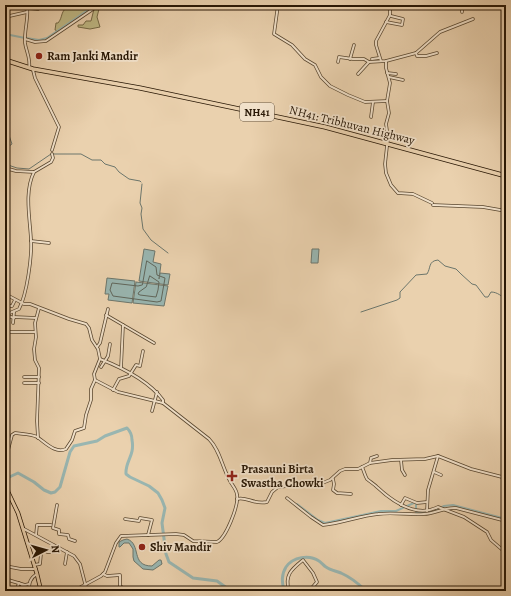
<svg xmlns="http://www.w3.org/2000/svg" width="511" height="596" viewBox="0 0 511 596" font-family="Alegreya,serif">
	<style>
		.green { fill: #bfb985; stroke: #746845 }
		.water { fill: #99b6b1; stroke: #6c766c }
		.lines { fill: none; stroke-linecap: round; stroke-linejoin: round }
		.shore { stroke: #60665b; stroke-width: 1 }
		.stream { stroke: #6c766c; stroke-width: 1 }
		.canal { stroke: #99b6b1; stroke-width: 2 }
		.river { stroke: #99b6b1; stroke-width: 3 }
		.minor-casing { stroke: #58462f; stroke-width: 3.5 }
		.major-casing { stroke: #281705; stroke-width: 4.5 }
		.highway-casing { stroke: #281705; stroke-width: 5 }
		.minor { stroke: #f1e1ca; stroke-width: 2 }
		.major { stroke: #ead1ae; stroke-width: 3 }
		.highway { stroke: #ead1ae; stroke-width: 3.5 }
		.poi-dot { fill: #8f2418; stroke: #f1e1ca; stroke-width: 1.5 }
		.labels { text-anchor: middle; stroke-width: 3.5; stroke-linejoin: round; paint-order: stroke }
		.shield { fill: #f1e1ca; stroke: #645440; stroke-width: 1 }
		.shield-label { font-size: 11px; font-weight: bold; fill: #281705 }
		.poi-label { font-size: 12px; font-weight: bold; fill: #281705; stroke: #f1e1ca; text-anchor: start }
		.street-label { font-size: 12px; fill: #281705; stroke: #f1e1ca }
	</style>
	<rect width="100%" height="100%" fill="#ead1ae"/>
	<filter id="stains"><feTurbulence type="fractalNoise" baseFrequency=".005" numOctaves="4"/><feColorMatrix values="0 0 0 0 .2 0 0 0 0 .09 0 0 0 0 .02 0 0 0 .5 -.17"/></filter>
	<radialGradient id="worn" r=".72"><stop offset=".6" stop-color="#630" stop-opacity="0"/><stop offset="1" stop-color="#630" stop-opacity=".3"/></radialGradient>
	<g class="green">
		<path d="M 83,5 L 96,5 L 58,31 L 55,30 L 56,23 L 58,23 C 63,17 60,13 67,7 L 76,7 L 79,8 Z"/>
		<polygon points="94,9 99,9 97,17 100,27 90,29 78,27 78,25 83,25 86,21 91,21"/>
	</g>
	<g class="water">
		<polygon points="144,249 155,251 153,262 161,264 159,279 160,273 170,274 168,285 139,281"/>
		<polygon points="312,249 319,249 318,263 311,263"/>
		<polygon points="107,278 135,281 132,303 108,300 109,294 105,294"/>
		<polygon points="136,282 168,286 164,306 133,303"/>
		<path d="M 127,539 C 142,544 130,566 152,566 L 159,560 L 161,560 L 162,564 L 153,570 L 143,569 L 134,561 L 133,557 L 133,549 L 129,543 L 124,543 L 120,547 L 119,547 L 119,542 L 123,540 Z"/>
	</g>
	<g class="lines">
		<g class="shore">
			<polygon points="147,261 156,267 157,275 165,278 161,301 157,302 113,296 110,290 112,283 138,286 142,285"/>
			<polygon points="150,276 159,282 158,290 156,297 140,295 138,294 139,292 146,287"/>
		</g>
		<g class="stream">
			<polyline points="5,124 12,144 5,149"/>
			<polyline points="5,164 17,168 29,169 51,154 81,154 92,160 101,160 105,164 115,167 119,172 129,179 140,181 141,182"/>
			<polyline points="142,184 140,203 142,208 141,214 143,229 151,240 168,253"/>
			<path d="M 361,312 L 397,300 L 400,298 L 400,292 L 416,275 L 427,274 C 431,268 428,261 438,260 L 445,266 L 456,269 L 461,274 L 472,284 L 476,285 L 485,297 L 488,297 L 491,292 C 497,292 502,296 506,300"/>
		</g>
		<g class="canal">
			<polyline points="5,34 25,38"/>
			<polyline points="26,38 39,40 47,38 95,5"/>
			<polyline points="297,504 318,520 325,523 381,511 396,511 416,502 416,512 433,512 444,506 453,505 506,519"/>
		</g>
		<g class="river">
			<path d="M 5,479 L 18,473 L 34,482 L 44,490 L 51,493 L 55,492 L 60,487 L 70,452 L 74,446 L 97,441 L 105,436 L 127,428 C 131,432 132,435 132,440 C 135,456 125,461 126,474 L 130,477 L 149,486 L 158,493 L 162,500 L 165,508 L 162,523 L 166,554 L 169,562 L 193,578 L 217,581 L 231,591"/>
			<path d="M 284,591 C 282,582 281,575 286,567 C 293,557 309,554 319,561 C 322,563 324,566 326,567 C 330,570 336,571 341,573 C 350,577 359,584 366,591"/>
		</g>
		<defs>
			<g id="minor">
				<path d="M 27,5 C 29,18 24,30 25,43 C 26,51 31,59 29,68"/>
				<polyline points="278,5 274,34 292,45 305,59 315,65 321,77 330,86 348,95 365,102 387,101"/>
				<polyline points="462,5 462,12"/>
				<polyline points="27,8 38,9 44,5"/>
				<polyline points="5,17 27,12"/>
				<polyline points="6,17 6,5"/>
				<polyline points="386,22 402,25 403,19 391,16"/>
				<polyline points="25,39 35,42 46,41 99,5"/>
				<polyline points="416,53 417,56 426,56 437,53"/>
				<polyline points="350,59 354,45"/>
				<polyline points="372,59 379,58"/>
				<polyline points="381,61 376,45 376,41 390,15 390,5"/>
				<polyline points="386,61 386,68 390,83 387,101 389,113 386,124 388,137 385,164 386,173 391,185 398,193 413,194 432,203"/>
				<polyline points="338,62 339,57 353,59 364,59 369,62"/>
				<polyline points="33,70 35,78 59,127 52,150"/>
				<polyline points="387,73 396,74"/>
				<polyline points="358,74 369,62 386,61 416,53 440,32 473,19"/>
				<polyline points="389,77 403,80"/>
				<polyline points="371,117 373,102"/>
				<polyline points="5,168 16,171 34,172 51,162 53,158 52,154"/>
				<polyline points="433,205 483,207 506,211"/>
				<polyline points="31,241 49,243"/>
				<path d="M 5,294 L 24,304 L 30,304 L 69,319 L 86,324 L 89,328 L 92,340 L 98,349 L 100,359 L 94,374 L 95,380 L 91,389 L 91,400 L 86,415 L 84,428 L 75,431 L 72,440 L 66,449 C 55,454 45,442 37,437 C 32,434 21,434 15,433 L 12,435 L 8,450 L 5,453"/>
				<polyline points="5,306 12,306 15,300"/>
				<path d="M 5,315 L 19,309 C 27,294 32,257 31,240 C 30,218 24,192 34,172"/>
				<polyline points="5,315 14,318"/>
				<polyline points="106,315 154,343"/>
				<polyline points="14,317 36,318"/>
				<polyline points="13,323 14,312"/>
				<polyline points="5,332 35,332"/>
				<polyline points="97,347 100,343 108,309"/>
				<polyline points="101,367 108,356 110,344"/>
				<polyline points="121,368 123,325"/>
				<polyline points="24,377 39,377"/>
				<polyline points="95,380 118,392 163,403"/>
				<polyline points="24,383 39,383"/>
				<polyline points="113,390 119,379 129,376 136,365 140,366 143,351"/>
				<polyline points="152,411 157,392"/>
				<polyline points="38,438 37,421 39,368 35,360 34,349 36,337 35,323 39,308"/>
				<polyline points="401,460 402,470 405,475"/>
				<polyline points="370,463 371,458 377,456"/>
				<path d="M 362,467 C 364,471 365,476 367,479 C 369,481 374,484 377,487 C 393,502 416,518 438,507 L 464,517 L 487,532 L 491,540 L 506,553"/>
				<polyline points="434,472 441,475"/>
				<polyline points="333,479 334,484 333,490 337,493 351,494"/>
				<path d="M 287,498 L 311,517 L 323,525 C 342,523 359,516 378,514 C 393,512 408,515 424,514 C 435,514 444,507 456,508 L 506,521"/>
				<path d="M 237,499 C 246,496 254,505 267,502 L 272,492 L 278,487 L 325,482 L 330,480 L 340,471 L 345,469 L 358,469 L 370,463 L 392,460 L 425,459 L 438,456 L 471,469 L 506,478"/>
				<polyline points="57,505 53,528 59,530 59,534 68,535 69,539 75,541"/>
				<polyline points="401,505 405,498 417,503 427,502"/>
				<polyline points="427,511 428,490 438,456"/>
				<polyline points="125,519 139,521 140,518 152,520 148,535"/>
				<polyline points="24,529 74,556 80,564 87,591"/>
				<polyline points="36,535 37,525 51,525"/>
				<polyline points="47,552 52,552 53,545"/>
				<polyline points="65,564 67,552"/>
				<polyline points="34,565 40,564 41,554"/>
				<polyline points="5,566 21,569 36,569"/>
				<polyline points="103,574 107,576 120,575 120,586 127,591"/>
				<polyline points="5,579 25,585 29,584"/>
				<polyline points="21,584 24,587 29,587"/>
				<polyline points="5,587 9,580"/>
				<path d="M 41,589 L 79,588 L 101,576 L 105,572 L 116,543 L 121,536 L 176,534 L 184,535 L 193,541 L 217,542 C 226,538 239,505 237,495 C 237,490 232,485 230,481 C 222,467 220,450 209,439 L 163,403 L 163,400 C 148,380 123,368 100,359"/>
				<polyline points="16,591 19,583"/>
				<polyline points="23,591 24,586"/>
				<path d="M 29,591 C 29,583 30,578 37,574"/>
				<polyline points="107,591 108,590"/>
				<path d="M 289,591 C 284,575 292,569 303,560 L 313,573 L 317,582 L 311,589 L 306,591"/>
			</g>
			<polyline id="major" points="5,461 8,492 18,513 37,574 41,591"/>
			<polyline id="highway" points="5,60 33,69 140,88 325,127 506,176"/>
		</defs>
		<use href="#minor" class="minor-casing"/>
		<use href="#major" class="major-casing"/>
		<use href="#highway" class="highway-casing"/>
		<use href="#minor" class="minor"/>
		<use href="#major" class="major"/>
		<use href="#highway" class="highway"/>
	</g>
	<g class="poi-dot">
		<circle cx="39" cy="56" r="4"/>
		<path d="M230 470h4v4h4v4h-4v4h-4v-4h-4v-4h4z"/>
		<circle cx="142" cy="547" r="4"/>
	</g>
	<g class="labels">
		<rect class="shield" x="240" y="103" width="34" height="18" rx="3"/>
		<g class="shield-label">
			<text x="257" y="116">NH41</text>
		</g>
		<g class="poi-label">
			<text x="47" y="60">Ram Janki Mandir</text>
			<text x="241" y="473">Prasauni Birta<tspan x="241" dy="14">Swastha Chowki</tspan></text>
			<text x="150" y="551">Shiv Mandir</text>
		</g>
		<g class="street-label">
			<text transform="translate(352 125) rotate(14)" y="4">NH41: Tribhuvan Highway</text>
		</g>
	</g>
	<rect width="511" height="596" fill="none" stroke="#ead1ae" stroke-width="20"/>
	<rect x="6" y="6" width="499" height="584" fill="none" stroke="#281705" stroke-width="2"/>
	<rect x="10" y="10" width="491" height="576" fill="none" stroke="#281705"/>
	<g transform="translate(46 550) rotate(84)" stroke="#f1e1ca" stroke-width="3" paint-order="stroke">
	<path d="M0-3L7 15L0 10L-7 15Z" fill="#281705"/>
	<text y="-6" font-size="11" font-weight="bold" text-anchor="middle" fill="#281705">N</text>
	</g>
	<rect width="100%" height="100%" filter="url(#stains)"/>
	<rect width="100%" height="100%" fill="url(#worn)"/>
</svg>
